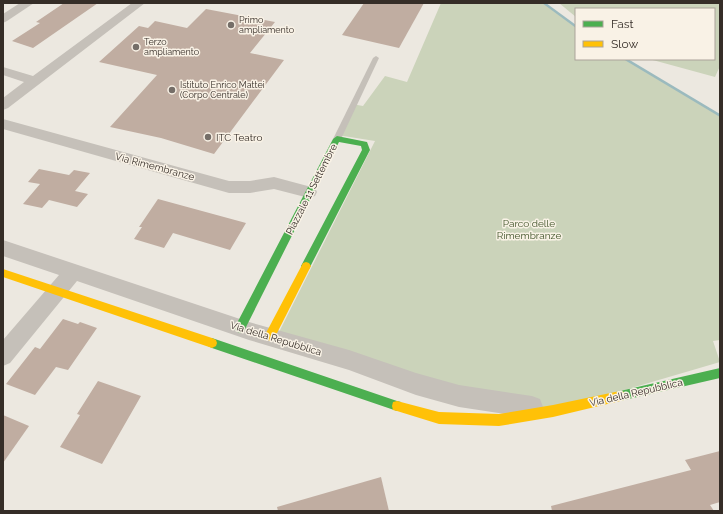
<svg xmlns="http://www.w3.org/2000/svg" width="723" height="514" viewBox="0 0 723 514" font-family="Raleway,sans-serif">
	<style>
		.green { fill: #cbd3ba }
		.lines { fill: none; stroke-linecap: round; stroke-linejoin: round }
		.stream { fill: #9bbabe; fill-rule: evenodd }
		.building { fill: #c0ada1 }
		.lane { fill: #c5c0b9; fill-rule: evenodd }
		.street { fill: #c5c0b9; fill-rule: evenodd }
		.fast { fill: #4caf50; fill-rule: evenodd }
		.slow { fill: #ffc107; fill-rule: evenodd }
		.poi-dot { fill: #756e68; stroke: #f9f2e6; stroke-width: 1.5 }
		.labels { text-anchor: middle; stroke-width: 3; stroke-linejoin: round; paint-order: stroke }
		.far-poi-label { font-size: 9px; fill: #352d27; stroke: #f9f2e6; text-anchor: start }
		.poi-label { font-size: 10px; fill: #352d27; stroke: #f9f2e6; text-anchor: start }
		.street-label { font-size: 10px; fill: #352d27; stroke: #f9f2e6 }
		.park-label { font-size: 10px; fill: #41542a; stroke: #f9f2e6 }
	</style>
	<rect width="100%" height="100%" fill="#ece8e0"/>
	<g class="green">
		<polygon points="441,3 544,3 576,27 576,59 625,59 720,116 720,340 713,341 720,362 553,411 276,338 375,141 337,135 352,104 363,106 385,76 407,82"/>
		<polygon points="559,3 720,3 720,66 715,77 649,59 714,59 714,9 576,9 576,17"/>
	</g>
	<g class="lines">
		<g class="stream">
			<polygon points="542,3 546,3 576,25 576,28"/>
			<polygon points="623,59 628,59 720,114 720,117"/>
		</g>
	</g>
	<g class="building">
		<polygon points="64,3 98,3 33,48 12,41 40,23 36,22"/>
		<polygon points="364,3 424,3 399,48 342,35"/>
		<polygon points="206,9 275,22 250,53 284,60 214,154 161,138 110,127 157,75 99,62 139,26 148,28 155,21 187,28"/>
		<polygon points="39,169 69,175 74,170 90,173 75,191 88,194 77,207 49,200 42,208 23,204 40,184 28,182"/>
		<polygon points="158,199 246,223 230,250 173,233 164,248 134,239 142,227 139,227"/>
		<polygon points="63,319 78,324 80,322 97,328 68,370 56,367 35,395 6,384 35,347 40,349"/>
		<polygon points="98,381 141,396 102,464 60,447 80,415 77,414"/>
		<polygon points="3,415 29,426 3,463"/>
		<polygon points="720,451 720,502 710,505 714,511 552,511 551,506 691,470 685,460"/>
		<polygon points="381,477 389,511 278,511 277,507"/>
	</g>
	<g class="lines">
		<polygon class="lane" points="376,56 379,58 341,139 337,142 334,141 333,139 373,58"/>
		<g class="street">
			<polygon points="20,3 34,3 7,21 3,23 3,14"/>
			<polygon points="132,3 145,3 8,108 3,110 3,98 24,82 3,75 3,67 33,76"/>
			<polygon points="3,119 229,181 250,181 274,177 315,188 317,192 315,196 309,198 274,189 250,193 229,193 3,129"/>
			<polygon points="3,240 249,322 349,350 416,373 459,385 532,396 540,399 543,407 540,415 532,418 459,407 416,395 349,370 249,340 77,281 10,363 3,366 3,340 59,275 3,256"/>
		</g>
		<g class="fast">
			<polygon points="337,136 367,142 370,150 309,269 306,270 303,269 301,266 362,150 361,146 339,142 244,331 240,333 236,331 235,328 236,325 333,139"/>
			<polygon points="212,338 397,401 401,402 402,406 401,410 397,411 212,348 208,346 207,343 208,340"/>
			<polygon points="720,368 720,378 620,401 616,400 615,396 616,392 620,391"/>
		</g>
		<g class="slow">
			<polygon points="306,262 309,263 311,266 274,339 270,341 266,339 265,336 266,333 303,263"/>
			<polygon points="3,269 212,338 216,340 217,343 216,346 212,348 3,277"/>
			<polygon points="620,391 624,392 625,396 624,400 620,401 553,417 499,426 439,424 397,411 393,410 392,406 393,402 397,401 439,412 499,414 553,405"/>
		</g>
	</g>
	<g class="poi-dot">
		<circle cx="231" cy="25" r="4"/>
		<circle cx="136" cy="47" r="4"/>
		<circle cx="172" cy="90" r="4"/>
		<circle cx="208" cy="137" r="4"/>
	</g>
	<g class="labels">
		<g class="far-poi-label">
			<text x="239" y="23">Primo<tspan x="239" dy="10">ampliamento</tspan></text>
			<text x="144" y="45">Terzo<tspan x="144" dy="10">ampliamento</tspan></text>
			<text x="180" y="88">Istituto Enrico Mattei<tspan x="180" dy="10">(Corpo Centrale)</tspan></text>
		</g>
		<g class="poi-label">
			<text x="216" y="141">ITC Teatro</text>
		</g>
		<g class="street-label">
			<text transform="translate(155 166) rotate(15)" y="4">Via Rimembranze</text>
			<text transform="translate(311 189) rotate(-63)" y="4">Piazzale 11 Settembre</text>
			<text transform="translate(276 338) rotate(17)" y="4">Via della Repubblica</text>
			<text transform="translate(636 392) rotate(-13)" y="4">Via della Repubblica</text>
		</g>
		<g class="park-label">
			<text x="529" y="227">Parco delle<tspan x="529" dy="12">Rimembranze</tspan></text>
		</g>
	</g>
	<rect width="723" height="514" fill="none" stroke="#352d27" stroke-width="8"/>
	<rect x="575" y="8" width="140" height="52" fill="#f9f2e6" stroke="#aba39a"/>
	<rect x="583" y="21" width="20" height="6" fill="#4caf50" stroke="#aba39a"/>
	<text x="611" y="28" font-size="12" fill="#352d27">Fast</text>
	<rect x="583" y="41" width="20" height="6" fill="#ffc107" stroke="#aba39a"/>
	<text x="611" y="48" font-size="12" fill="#352d27">Slow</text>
</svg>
